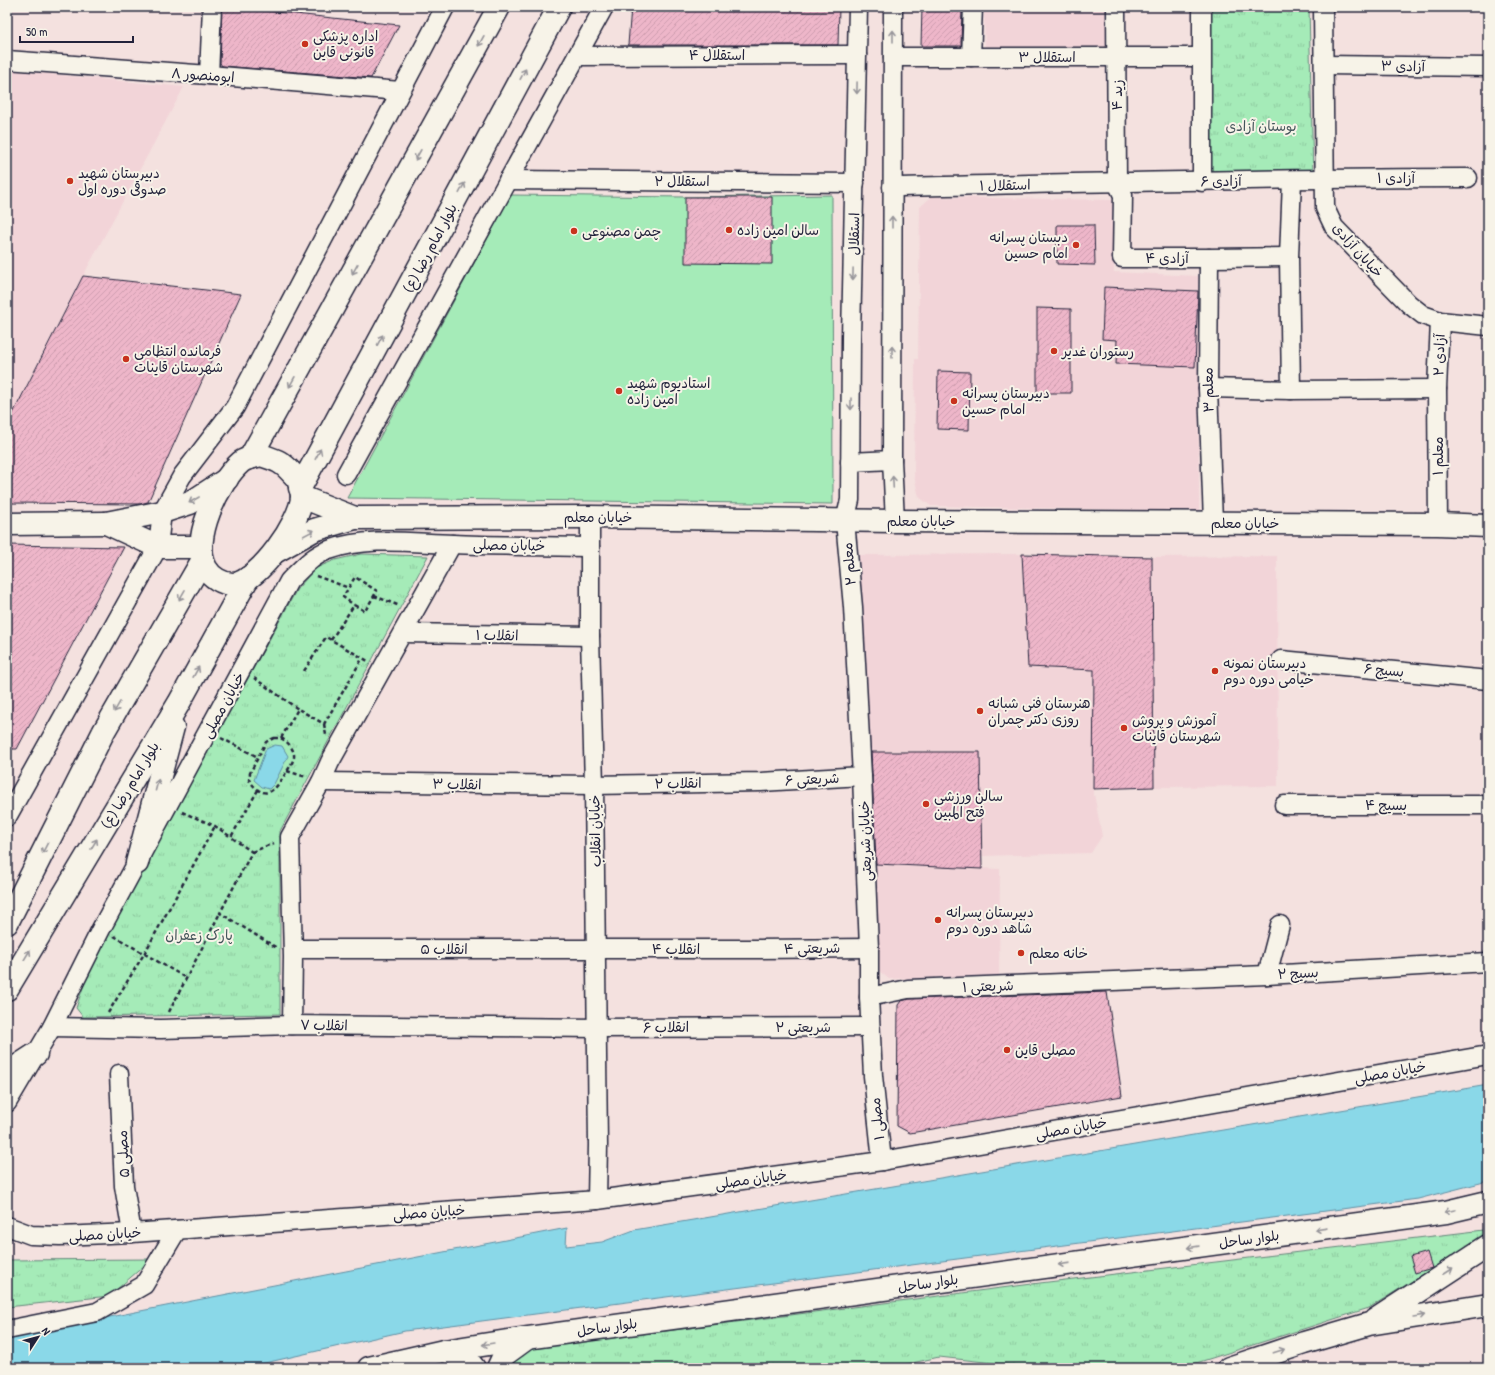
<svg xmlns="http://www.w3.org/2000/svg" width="1495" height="1375" viewBox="0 0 1495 1375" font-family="'Patrick Hand','Playpen Sans Arabic',sans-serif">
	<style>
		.built { fill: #f2d4d8 }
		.green { fill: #a5ebb8; stroke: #64867a }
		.park { fill: url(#park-tufts); stroke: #64867a }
		.water { fill: #8ad8e8; stroke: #608fa3 }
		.building { fill: url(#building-hatch); stroke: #22223b }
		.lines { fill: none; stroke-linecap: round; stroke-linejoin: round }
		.street-casing { stroke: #22223b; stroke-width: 21 }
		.secondary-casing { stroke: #22223b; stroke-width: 25 }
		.primary-casing { stroke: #22223b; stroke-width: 25 }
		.path { stroke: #22223b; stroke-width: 2.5; stroke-dasharray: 4 3; stroke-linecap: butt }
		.street { stroke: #f7f3e8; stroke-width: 18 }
		.secondary { stroke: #f7f3e8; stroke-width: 22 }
		.primary { stroke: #f7f3e8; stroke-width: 22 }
		.oneway { stroke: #97959a }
		.poi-dot { fill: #c8321e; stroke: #f7f3e8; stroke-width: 1.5 }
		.labels { text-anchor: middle; stroke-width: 4; stroke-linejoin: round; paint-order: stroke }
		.poi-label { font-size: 14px; fill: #22223b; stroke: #f7f3e8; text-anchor: start }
		.street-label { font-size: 14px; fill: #22223b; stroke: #f7f3e8 }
		.park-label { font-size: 14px; fill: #43545a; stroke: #f7f3e8 }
	</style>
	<defs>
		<pattern id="park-tufts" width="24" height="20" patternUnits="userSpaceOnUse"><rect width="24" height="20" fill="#a5ebb8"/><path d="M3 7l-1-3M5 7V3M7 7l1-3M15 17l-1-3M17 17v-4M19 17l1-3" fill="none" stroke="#8ec99f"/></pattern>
		<pattern id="building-hatch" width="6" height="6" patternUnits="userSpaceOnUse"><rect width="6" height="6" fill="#eeb6c9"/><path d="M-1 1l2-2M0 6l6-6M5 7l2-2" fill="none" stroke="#cc9cae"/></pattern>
	</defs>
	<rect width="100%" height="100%" fill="#f4e1df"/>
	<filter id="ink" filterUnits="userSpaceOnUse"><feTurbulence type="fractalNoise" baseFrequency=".025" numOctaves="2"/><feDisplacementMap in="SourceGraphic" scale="8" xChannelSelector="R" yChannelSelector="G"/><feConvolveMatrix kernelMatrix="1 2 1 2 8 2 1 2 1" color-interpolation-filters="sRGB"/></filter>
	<g filter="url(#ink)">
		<g class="built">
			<polygon points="984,7 1105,7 1106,47 985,48"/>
			<polygon points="7,70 184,87 83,276 7,425"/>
			<polygon points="931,197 1114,200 1114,272 1198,276 1199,511 931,506 919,497 914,476 915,359 918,359 920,207"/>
			<polygon points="1022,554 1028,667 1094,670 1093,789 1102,836 1091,853 982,856 980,752 869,752 858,555"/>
			<polygon points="1277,556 1278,786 1154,787 1152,557"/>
			<polygon points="873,864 1000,869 999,975 889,979 879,971"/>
		</g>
		<polygon class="green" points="511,195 685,197 832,195 833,504 347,498"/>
		<g class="park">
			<polygon points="1211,7 1309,7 1313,176 1210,180"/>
			<polygon points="361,554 428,556 280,831 280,1014 83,1017 76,1008 91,964 297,589 316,568 335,560"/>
			<polygon points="1484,1230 1486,1235 1369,1308 1190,1365 1169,1368 1040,1368 939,1357 890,1368 509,1368 513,1359 526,1349 1040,1283"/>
			<polygon points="152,1259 109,1296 7,1307 7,1260"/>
		</g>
		<g class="water">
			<polygon points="275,745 282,746 288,756 274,784 269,789 262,787 254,780 266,749"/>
			<polygon points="1488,1085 1488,1181 1418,1199 405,1331 243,1368 7,1368 7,1337 567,1228 566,1246 602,1242 634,1230"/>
		</g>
		<g class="building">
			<polygon points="222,7 228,7 399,25 371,78 222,66 220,63"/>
			<polygon points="631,7 839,7 838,45 628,45"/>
			<polygon points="922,7 962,7 961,46 921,46"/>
			<polygon points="685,197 772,197 772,264 685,263"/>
			<polygon points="1057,225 1094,225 1095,265 1057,264"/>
			<polygon points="83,276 241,294 148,502 140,504 7,503 7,425"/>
			<polygon points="1104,287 1198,291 1195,367 1116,364 1117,340 1102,339"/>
			<polygon points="1037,308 1071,309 1071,393 1037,393"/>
			<polygon points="938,371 970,372 969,430 937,429"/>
			<polygon points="7,545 124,547 17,749 7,749"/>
			<polygon points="1022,554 1152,557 1154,787 1093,789 1094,670 1028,667"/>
			<polygon points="871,752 980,752 982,869 876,864"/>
			<polygon points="1107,992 1122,1096 910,1133 897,1126 898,1005 901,1001 909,999"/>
			<polygon points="1427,1252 1432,1268 1415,1273 1410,1257"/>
		</g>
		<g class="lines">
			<defs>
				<g id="street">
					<polyline points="858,7 851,338 850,500 845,521 853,607 862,776 869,948 869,997 873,1076 882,1161"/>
					<polyline points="893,7 892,460 895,521"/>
					<polyline points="1116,7 1117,183 1123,195 1122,258 1209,258 1289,257"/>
					<polyline points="1202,7 1202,182"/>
					<polyline points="1323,7 1325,208 1334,227 1409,304 1423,315 1440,321 1488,326"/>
					<polyline points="577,56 857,55"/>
					<polyline points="893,57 1201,57"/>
					<polyline points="971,57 973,7"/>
					<polyline points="7,60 209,75 400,91"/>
					<polyline points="1324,65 1488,67"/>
					<polyline points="209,75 212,7"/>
					<polyline points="508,180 855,183"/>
					<path d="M 892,187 C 1084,183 1276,178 1468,178"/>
					<polyline points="1209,258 1208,388 1213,522"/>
					<polyline points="1208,388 1291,390 1437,389"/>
					<polyline points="1291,390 1289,257 1292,180"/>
					<polyline points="850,462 892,460"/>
					<polyline points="346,474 604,7"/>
					<polyline points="590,517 590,636 594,785 598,1145 597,1200"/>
					<polyline points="1438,524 1437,389 1440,321"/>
					<polyline points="403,633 590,636"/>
					<polyline points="1281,660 1488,680"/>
					<polyline points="321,782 594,785 761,782 862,776"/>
					<polyline points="1284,805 1488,805"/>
					<polyline points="7,817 158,547 162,512 182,476 235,407 445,7"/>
					<polyline points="293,949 756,949 869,948"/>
					<polyline points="1267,975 1280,925"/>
					<polyline points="869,997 908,989 1267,975 1488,962"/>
					<polyline points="292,1025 293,957 290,837 321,782 330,762 452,544"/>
					<polyline points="52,1027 161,1029 292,1025 597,1028 870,1027"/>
					<polyline points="119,1074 124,1186 132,1233"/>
					<path d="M 7,1103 L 52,1027 L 101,929 L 289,581 C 301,569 313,555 329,550 C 369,536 412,543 453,544 C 499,546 544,546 590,547"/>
					<polyline points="7,1226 31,1235 60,1236 132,1233 597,1200 882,1161 1488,1055"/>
					<polyline points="7,1330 97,1312 144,1285 177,1230"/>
				</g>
				<g id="secondary">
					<polyline points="302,497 355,518"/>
					<polyline points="7,524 106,523"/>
					<polyline points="201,547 158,547 106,523 162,512 190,503 227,479"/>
					<polyline points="275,552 314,530 355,518 590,517 895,521 1438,524 1488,526"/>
					<polyline points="1375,1320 1488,1246"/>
					<polyline points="444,1351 466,1358 474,1368"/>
					<polyline points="369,1368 444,1351 527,1338 1446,1212 1488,1202"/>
					<polyline points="498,1368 504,1355 526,1339"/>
					<polyline points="1229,1368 1304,1343 1369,1324 1488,1305"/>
				</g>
				<g id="primary">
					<path d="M 261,455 C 276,460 281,461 292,473 C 294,475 296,477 298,480 C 300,484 302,493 302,497 C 301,521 258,583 233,584 C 222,584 211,577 206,568 C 190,540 219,481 241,462 C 246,458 255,457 261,455 Z"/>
					<polyline points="250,458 499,7"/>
					<polyline points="300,488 559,7"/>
					<polyline points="137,863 173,727"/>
					<polyline points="7,923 104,731 202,561"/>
					<polyline points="7,989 179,703 248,578"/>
					<polyline points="7,1073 36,1054"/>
				</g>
			</defs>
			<use href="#street" class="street-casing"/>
			<use href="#secondary" class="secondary-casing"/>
			<use href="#primary" class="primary-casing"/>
			<g class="path">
				<polyline points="316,576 349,588"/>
				<polyline points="374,596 400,606"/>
				<polyline points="331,640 354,605 365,611 377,591 355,577 343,597 354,605"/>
				<polyline points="304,671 326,637 368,661"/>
				<polyline points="254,678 298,709"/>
				<polyline points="324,724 326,735"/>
				<polyline points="221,738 258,757"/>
				<path d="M 274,738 C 276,738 278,738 280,738 C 287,740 295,750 294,757 C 293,763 287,771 284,776 C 273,794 263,800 249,780 L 250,773 L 266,742 Z"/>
				<polyline points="281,738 298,709 324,724 362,659"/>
				<polyline points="287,771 306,777"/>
				<polyline points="258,790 231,837 252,852 220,913 277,948"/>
				<polyline points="182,812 215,826 231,837"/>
				<polyline points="252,852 274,843"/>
				<polyline points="114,936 186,978"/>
				<polyline points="169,1012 220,913"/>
				<polyline points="108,1013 144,954 215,826"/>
			</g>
			<use href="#street" class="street"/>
			<use href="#secondary" class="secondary"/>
			<use href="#primary" class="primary"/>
		</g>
		<defs><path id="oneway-shaft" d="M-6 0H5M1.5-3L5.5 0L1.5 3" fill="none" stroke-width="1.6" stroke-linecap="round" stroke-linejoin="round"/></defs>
		<g class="oneway">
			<use href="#oneway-shaft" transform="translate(893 36) rotate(-90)"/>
			<use href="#oneway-shaft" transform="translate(481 41) rotate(119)"/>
			<use href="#oneway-shaft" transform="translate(523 74) rotate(-62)"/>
			<use href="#oneway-shaft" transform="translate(857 88) rotate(91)"/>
			<use href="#oneway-shaft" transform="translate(418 155) rotate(119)"/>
			<use href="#oneway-shaft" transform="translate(462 188) rotate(-62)"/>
			<use href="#oneway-shaft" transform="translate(892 222) rotate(-90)"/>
			<use href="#oneway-shaft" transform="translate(355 269) rotate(119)"/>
			<use href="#oneway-shaft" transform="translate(853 274) rotate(91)"/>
			<use href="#oneway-shaft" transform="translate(380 340) rotate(-62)"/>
			<use href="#oneway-shaft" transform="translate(892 352) rotate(-90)"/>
			<use href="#oneway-shaft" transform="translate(292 382) rotate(119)"/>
			<use href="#oneway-shaft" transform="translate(851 404) rotate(90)"/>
			<use href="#oneway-shaft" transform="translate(318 454) rotate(-62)"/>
			<use href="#oneway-shaft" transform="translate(893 482) rotate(-93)"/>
			<use href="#oneway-shaft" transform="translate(194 500) rotate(150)"/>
			<use href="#oneway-shaft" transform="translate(309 533) rotate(-28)"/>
			<use href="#oneway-shaft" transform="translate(182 595) rotate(120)"/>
			<use href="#oneway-shaft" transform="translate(196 672) rotate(-61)"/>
			<use href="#oneway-shaft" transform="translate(117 707) rotate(120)"/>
			<use href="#oneway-shaft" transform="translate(157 785) rotate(-75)"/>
			<use href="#oneway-shaft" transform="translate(94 844) rotate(-59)"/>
			<use href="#oneway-shaft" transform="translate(45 848) rotate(117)"/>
			<use href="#oneway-shaft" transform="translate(27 955) rotate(-59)"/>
			<use href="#oneway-shaft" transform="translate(1450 1211) rotate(168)"/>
			<use href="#oneway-shaft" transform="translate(1321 1229) rotate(172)"/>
			<use href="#oneway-shaft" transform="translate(1193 1247) rotate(172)"/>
			<use href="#oneway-shaft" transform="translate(1064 1264) rotate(172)"/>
			<use href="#oneway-shaft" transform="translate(1448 1271) rotate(-33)"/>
			<use href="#oneway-shaft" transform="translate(1419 1316) rotate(-9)"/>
			<use href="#oneway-shaft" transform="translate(488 1344) rotate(171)"/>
			<use href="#oneway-shaft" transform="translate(1279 1351) rotate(-18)"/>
		</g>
	</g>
	<g class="poi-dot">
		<circle cx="305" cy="44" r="4"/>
		<circle cx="70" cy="181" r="4"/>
		<circle cx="729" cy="230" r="4"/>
		<circle cx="574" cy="231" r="4"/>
		<circle cx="1076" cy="245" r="4"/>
		<circle cx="1054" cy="351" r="4"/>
		<circle cx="126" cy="359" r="4"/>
		<circle cx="619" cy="391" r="4"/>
		<circle cx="954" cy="401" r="4"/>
		<circle cx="1215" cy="671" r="4"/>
		<circle cx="980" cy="711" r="4"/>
		<circle cx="1124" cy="728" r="4"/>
		<circle cx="926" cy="804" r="4"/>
		<circle cx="938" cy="920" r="4"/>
		<circle cx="1021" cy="953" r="4"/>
		<circle cx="1007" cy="1050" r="4"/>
	</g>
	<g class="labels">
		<g class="poi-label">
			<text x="313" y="41">اداره پزشکی<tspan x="313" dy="16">قانونی قاین</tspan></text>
			<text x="78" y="178">دبیرستان شهید<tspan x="78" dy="16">صدوقی دوره اول</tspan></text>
			<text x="737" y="235">سالن امین زاده</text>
			<text x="582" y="236">چمن مصنوعی</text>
			<text x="1068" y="242" text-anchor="end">دبستان پسرانه<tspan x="1068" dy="16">امام حسین</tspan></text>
			<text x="134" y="356">فرمانده انتظامی<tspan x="134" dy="16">شهرستان قاینات</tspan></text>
			<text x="1062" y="356">رستوران غدیر</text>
			<text x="627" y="388">استادیوم شهید<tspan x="627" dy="16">امین زاده</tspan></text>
			<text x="962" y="398">دبیرستان پسرانه<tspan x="962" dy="16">امام حسین</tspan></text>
			<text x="1223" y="668">دبیرستان نمونه<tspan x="1223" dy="16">خیامی دوره دوم</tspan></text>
			<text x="988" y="708">هنرستان فنی شبانه<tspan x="988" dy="16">روزی دکتر چمران</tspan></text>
			<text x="1132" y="725">آموزش و پروش<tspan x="1132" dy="16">شهرستان قاینات</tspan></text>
			<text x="934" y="801">سالن ورزشی<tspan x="934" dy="16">فتح المبین</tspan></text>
			<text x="946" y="917">دبیرستان پسرانه<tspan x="946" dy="16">شاهد دوره دوم</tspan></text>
			<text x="1029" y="958">خانه معلم</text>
			<text x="1015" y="1055">مصلی قاین</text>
		</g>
		<g class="street-label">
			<text x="717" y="60">استقلال ۴</text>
			<text x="1047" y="62">استقلال ۳</text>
			<text transform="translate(1403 66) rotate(1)" y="5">آزادی ۳</text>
			<text transform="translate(203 75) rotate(4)" y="5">ابومنصور ۸</text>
			<text transform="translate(1117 95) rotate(-90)" y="5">زید ۴</text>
			<text x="1396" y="183">آزادی ۱</text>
			<text x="682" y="186">استقلال ۲</text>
			<text transform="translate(1221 181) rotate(-1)" y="5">آزادی ۶</text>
			<text transform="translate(1005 185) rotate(-1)" y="5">استقلال ۱</text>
			<text transform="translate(854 234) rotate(-89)" y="5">استقلال</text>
			<text transform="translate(430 248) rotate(-62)" y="5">بلوار امام رضا (ع)</text>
			<text transform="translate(1358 250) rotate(48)" y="5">خیابان آزادی</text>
			<text x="1167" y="263">آزادی ۴</text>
			<text transform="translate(1439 355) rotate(-88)" y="5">آزادی ۲</text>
			<text transform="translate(1208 390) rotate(-91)" y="5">معلم ۳</text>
			<text transform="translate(1438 456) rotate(-90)" y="5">معلم ۱</text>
			<text x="598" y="522">خیابان معلم</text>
			<text x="921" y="526">خیابان معلم</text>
			<text x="1245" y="528">خیابان معلم</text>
			<text transform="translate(509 545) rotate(1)" y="5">خیابان مصلی</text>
			<text transform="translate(849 564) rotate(-95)" y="5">معلم ۲</text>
			<text transform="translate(497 635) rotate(1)" y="5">انقلاب ۱</text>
			<text transform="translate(1384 670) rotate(5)" y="5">بسیج ۶</text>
			<text transform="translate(223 705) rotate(-61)" y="5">خیابان مصلی</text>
			<text transform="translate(812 779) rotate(-3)" y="5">شریعتی ۶</text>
			<text transform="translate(678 783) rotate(-1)" y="5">انقلاب ۲</text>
			<text transform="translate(457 784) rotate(1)" y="5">انقلاب ۳</text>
			<text transform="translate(130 785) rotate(-59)" y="5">بلوار امام رضا (ع)</text>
			<text x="1386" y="810">بسیج ۴</text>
			<text transform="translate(595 831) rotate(-91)" y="5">خیابان انقلاب</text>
			<text transform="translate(865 841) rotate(-92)" y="5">خیابان شریعتی</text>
			<text transform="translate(812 948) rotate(-1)" y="5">شریعتی ۴</text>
			<text x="444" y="954">انقلاب ۵</text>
			<text x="676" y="954">انقلاب ۴</text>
			<text transform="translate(1298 973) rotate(-3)" y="5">بسیج ۲</text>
			<text transform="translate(988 986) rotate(-2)" y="5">شریعتی ۱</text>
			<text transform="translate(324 1025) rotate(1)" y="5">انقلاب ۷</text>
			<text transform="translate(666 1027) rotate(-1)" y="5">انقلاب ۶</text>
			<text x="803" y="1032">شریعتی ۲</text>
			<text transform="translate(1390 1072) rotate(-10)" y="5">خیابان مصلی</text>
			<text transform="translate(877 1119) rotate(-96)" y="5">مصلی ۱</text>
			<text transform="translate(1071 1128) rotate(-10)" y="5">خیابان مصلی</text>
			<text transform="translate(123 1154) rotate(-93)" y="5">مصلی ۵</text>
			<text transform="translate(751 1179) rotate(-8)" y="5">خیابان مصلی</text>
			<text transform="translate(429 1212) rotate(-4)" y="5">خیابان مصلی</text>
			<text transform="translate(105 1234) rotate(-3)" y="5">خیابان مصلی</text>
			<text transform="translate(1249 1239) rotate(-8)" y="5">بلوار ساحل</text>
			<text transform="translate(928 1283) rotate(-8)" y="5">بلوار ساحل</text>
			<text transform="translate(607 1327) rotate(-8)" y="5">بلوار ساحل</text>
		</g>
		<g class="park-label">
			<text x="1261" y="131">بوستان آزادی</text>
			<text x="199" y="940">پارک زعفران</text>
		</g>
	</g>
	<rect width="1495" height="1375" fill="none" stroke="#f7f3e8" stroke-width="24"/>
	<rect x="12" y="12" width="1471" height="1351" fill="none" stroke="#22223b" stroke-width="1.5" filter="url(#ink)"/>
	<g transform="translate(38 1337) rotate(54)" stroke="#f7f3e8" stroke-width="3" paint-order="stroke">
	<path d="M0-3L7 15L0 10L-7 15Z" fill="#22223b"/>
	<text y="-6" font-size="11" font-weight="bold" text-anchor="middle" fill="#22223b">N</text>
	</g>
	<path d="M20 36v6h113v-6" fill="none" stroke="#22223b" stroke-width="2"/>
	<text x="26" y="36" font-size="12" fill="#22223b" stroke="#f7f3e8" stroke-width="3" paint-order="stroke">50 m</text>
</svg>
